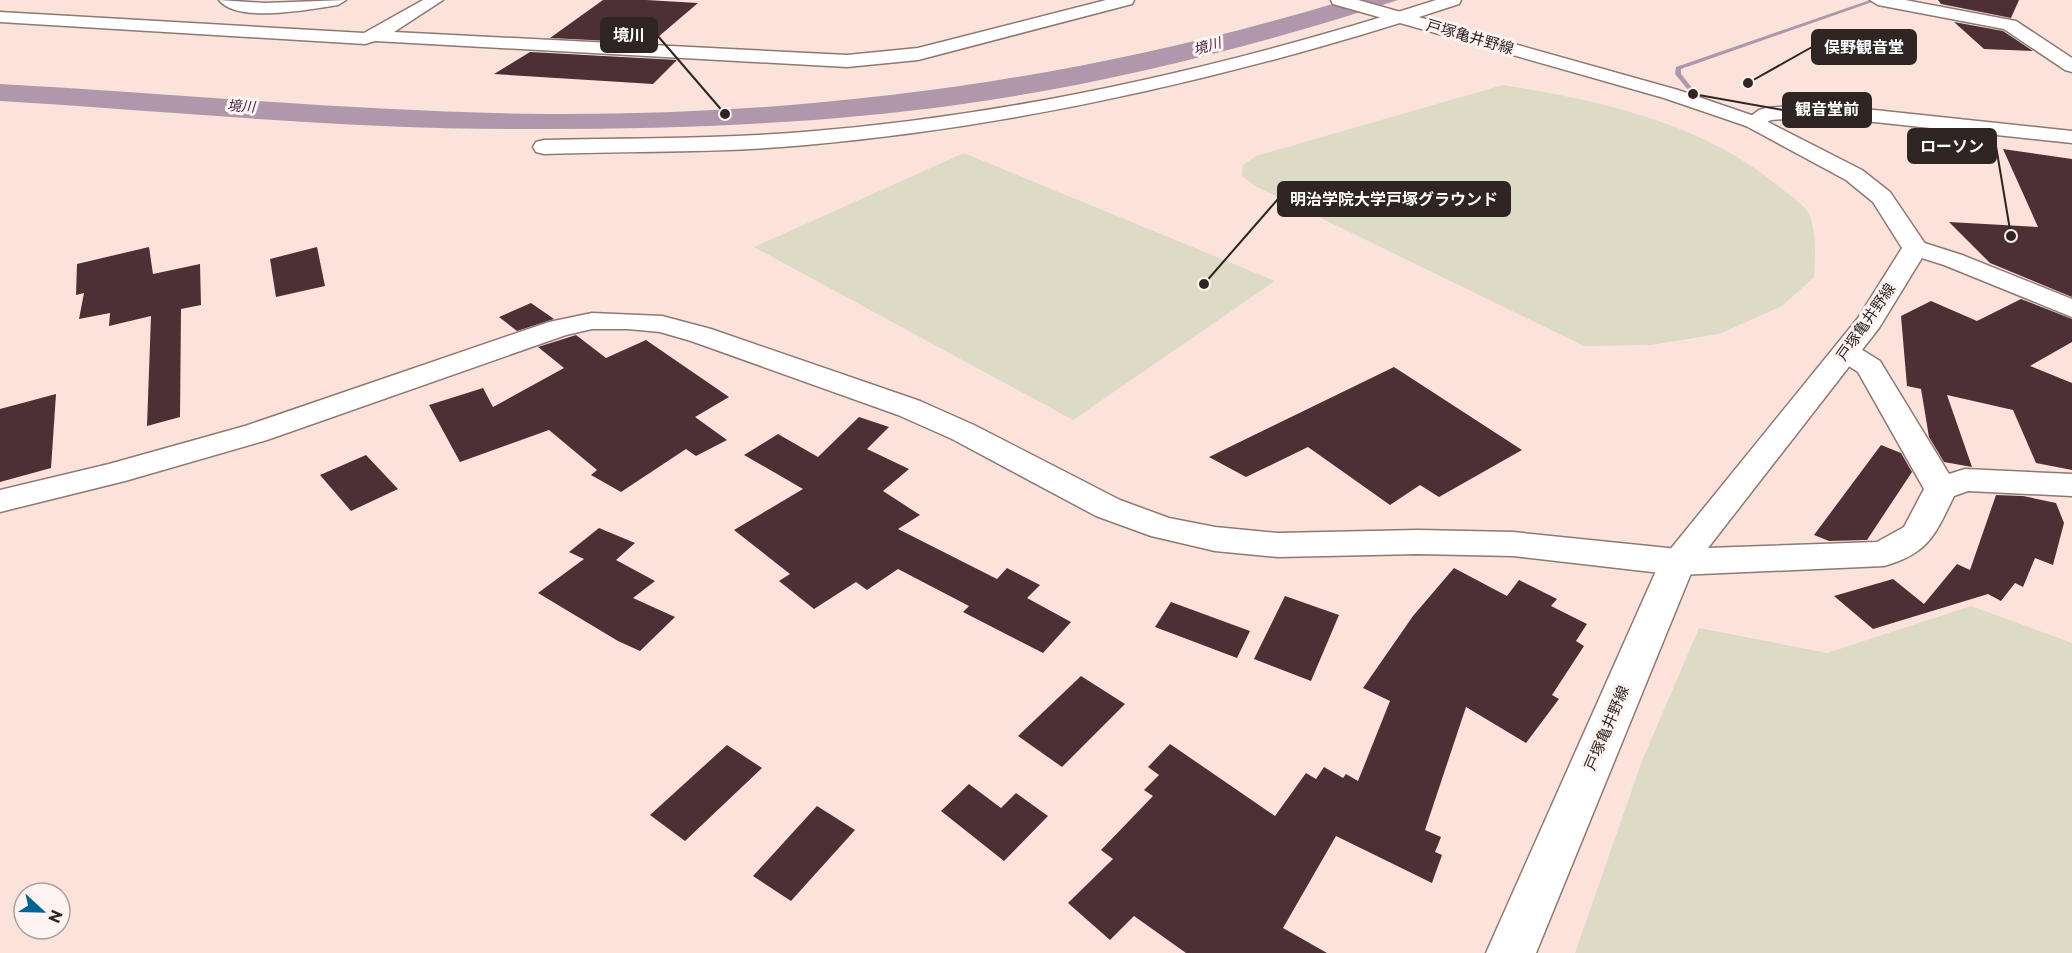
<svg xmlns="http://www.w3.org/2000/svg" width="2072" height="953" viewBox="0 0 2072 953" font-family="Commissioner,'Noto Sans JP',sans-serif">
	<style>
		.green { fill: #dddac5 }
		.water { fill: #b197ab }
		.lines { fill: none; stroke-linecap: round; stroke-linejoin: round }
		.stream { fill: #b197ab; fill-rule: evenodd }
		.building { fill: #4c3036 }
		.minor-casing { stroke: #8e7872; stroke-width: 3 }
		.major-casing { stroke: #8e7872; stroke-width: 3 }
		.minor { fill: #fff; fill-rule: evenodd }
		.major { fill: #fff; fill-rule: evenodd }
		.labels { text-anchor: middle; stroke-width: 6; stroke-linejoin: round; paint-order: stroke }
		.far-water-label { font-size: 14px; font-style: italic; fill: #421e3c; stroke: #fdf3f1 }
		.street-label { font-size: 15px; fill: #2f2624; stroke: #fdf3f1 }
		.leader { fill: none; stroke: #2f2624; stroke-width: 2 }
		.callout-dot { fill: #2f2624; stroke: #fdf3f1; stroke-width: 2 }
		.callout { fill: #2f2624; stroke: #2f2624; stroke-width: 2 }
		.callout-label { font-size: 16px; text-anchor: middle; font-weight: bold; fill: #fff }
	</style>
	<rect width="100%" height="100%" fill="#fbe3dc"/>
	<g class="green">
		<path d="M 1503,85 C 1601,101 1705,123 1782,189 C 1790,196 1805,205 1809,214 C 1817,234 1815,256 1814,277 L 1782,306 L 1719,334 L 1651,345 L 1584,346 L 1255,186 L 1242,176 L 1243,165 L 1256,156 Z"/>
		<polygon points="964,153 1275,281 1073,420 754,247"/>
		<polygon points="1971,606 2072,643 2072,953 1575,953 1642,761 1699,628 1827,653"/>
	</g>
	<path class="water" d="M 1346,0 L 1398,0 C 1258,46 1102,85 956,105 C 809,125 659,130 510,129 C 340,129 170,111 0,101 L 0,84 C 181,94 363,112 545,114 C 818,116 1085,79 1346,0 Z"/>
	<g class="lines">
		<polygon class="stream" points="1870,0 1878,0 1681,69 1681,74 1693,89 1693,91 1689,91 1675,74 1676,67"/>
	</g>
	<g class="building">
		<polygon points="603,0 646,0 698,3 651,43 550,38"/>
		<polygon points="1938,0 2019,0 2011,18 1941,4"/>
		<polygon points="1954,22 2003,31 2033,51 1984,49"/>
		<polygon points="530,52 677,60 653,84 494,74"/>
		<polygon points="2003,149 2072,159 2072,297 1990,263 1949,222 2038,227"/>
		<polygon points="149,247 153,274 200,264 201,305 181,309 180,417 147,426 151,316 109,326 110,313 79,319 84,293 76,295 77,264"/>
		<polygon points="317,247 325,286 276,297 270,259"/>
		<polygon points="2021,299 2072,319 2072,342 2030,366 2072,383 2072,470 2036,463 2013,410 1947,395 1972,467 1944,462 1929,437 1921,389 1907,386 1901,316 1931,301 1977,321"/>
		<polygon points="531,303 554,319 517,331 499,317"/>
		<polygon points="576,335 606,358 646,340 729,397 695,417 727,440 696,456 686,449 621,492 591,475 597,470 549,430 460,462 429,405 483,388 493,407 564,368 538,347"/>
		<polygon points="1394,367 1522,450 1439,497 1420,485 1390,505 1308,447 1246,477 1209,457"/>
		<polygon points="56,394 51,468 0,482 0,409"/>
		<polygon points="859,417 889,427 867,449 909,469 883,491 920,515 898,529 997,579 1007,568 1040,585 1027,598 1071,622 1043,653 963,612 969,606 898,569 867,590 856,582 814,609 779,581 790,574 734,530 803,489 744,455 778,434 818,457"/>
		<polygon points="1881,445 1901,453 1912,472 1867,540 1829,541 1814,535"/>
		<polygon points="366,455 398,489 351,511 320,475"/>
		<polygon points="1996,495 2023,496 2056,503 2064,523 2053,565 2035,558 2023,587 2015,583 2001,601 1988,594 1873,629 1834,596 1893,579 1924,604 1957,564 1970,570"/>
		<polygon points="599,528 635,543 616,560 655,581 633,598 675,617 640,651 618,641 538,593 584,559 569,552"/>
		<polygon points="1454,568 1507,596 1519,580 1557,599 1551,606 1587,624 1576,641 1584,646 1552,695 1559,699 1526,743 1466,707 1425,830 1441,837 1435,852 1442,855 1432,883 1336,836 1283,928 1327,953 1186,953 1134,916 1110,940 1068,903 1113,859 1101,850 1153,796 1144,790 1159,775 1148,767 1170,744 1275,816 1306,773 1316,779 1324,767 1343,778 1346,774 1358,781 1390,701 1363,688 1413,616"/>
		<polygon points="1285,596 1339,615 1311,681 1254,659"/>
		<polygon points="1171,602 1250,631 1237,658 1155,627"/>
		<polygon points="1081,676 1125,704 1062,767 1018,736"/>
		<polygon points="727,745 762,768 685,841 650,815"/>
		<polygon points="969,784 1001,808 1016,793 1048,816 1004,861 941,811"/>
		<polygon points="817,806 855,830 791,901 753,876"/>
	</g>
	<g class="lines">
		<defs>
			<g id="minor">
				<path d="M 219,0 L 265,3 L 346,0 L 338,5 C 311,9 237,24 219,0 Z"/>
				<polygon points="423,0 443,0 394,32 847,55 918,48 1106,0 1134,0 1132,4 918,60 847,67 375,41 365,44 0,22 0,12 364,33"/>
				<path d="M 1436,0 L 1461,0 L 1459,4 C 1247,74 1029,125 806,145 C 719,153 631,151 544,154 L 536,152 L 533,147 L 536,142 L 544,140 C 631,138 717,139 804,132 C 1019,115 1231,66 1436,0 Z"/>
				<polygon points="1870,0 1905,0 2016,21 2072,58 2072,72 2065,70 2004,29 1878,5"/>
				<polygon points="1818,104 2072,131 2072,143 1818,116 1771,120 1760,126 1746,126 1743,122 1759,110 1766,108"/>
				<polygon points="1915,240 1962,255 2072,299 2072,317 1944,265 1906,253 1902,248 1906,243"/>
				<path d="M 592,313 L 662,316 L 711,329 L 920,401 L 974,425 L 1120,500 L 1169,518 L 1215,527 L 1278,533 L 1418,530 L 1513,532 L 1678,549 L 1877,542 L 1904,527 L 1924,489 L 1858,372 L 1836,358 L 1832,352 L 1836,346 L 1846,343 L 1856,346 L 1880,361 L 1949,474 L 1965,469 L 2072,474 L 2072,496 L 1968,491 L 1954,496 C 1935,535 1929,553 1884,566 L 1678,575 L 1513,556 L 1418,554 L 1278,557 L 1215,551 L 1151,536 L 1096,516 L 952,439 L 898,415 L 691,341 L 660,332 L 628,329 L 592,329 L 566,335 L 267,440 L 125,481 L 0,512 L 0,490 L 109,464 L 245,426 L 549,322 Z"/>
			</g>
			<polygon id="major" points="1331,0 1358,0 1678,90 1760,118 1862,170 1890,192 1928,248 1879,328 1694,566 1536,953 1486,953 1660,562 1858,318 1902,248 1873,202 1846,180 1746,126 1664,98 1333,4"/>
		</defs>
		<use href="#minor" class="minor-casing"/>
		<use href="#major" class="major-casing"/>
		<use href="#minor" class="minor"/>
		<use href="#major" class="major"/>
	</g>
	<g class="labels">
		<g class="far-water-label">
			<text transform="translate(1207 46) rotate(-16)" y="5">境川</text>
			<text transform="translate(241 106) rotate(3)" y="5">境川</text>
		</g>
		<g class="street-label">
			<text transform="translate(1470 37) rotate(16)" y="5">戸塚亀井野線</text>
			<text transform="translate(1866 322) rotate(-55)" y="5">戸塚亀井野線</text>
			<text transform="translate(1607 728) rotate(-67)" y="5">戸塚亀井野線</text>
		</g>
	</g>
	<path class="leader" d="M725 114L657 35M1748 83L1812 47M1693 94L1783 110M2011 236L1996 146M1204 284L1278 199"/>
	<g class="callout-dot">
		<circle cx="725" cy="114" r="6"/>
		<circle cx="1748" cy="83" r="6"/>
		<circle cx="1693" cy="94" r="6"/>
		<circle cx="2011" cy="236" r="6"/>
		<circle cx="1204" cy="284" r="6"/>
	</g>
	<g class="callout">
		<rect x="601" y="18" width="56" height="34" rx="6"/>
		<rect x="1812" y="30" width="104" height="34" rx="6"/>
		<rect x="1783" y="93" width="88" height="34" rx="6"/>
		<rect x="1908" y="129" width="88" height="34" rx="6"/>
		<rect x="1278" y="182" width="232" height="34" rx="6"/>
	</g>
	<g class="callout-label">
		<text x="629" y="41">境川</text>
		<text x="1864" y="53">俣野観音堂</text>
		<text x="1827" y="115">観音堂前</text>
		<text x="1952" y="152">ローソン</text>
		<text x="1394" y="205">明治学院大学戸塚グラウンド</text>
	</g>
	<g transform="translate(42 911) rotate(112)"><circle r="28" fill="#fdf3f1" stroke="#aba19f" stroke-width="1.5"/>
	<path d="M0-4.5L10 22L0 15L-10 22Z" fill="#006291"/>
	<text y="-9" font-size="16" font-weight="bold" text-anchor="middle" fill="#2f2624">N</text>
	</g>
</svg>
